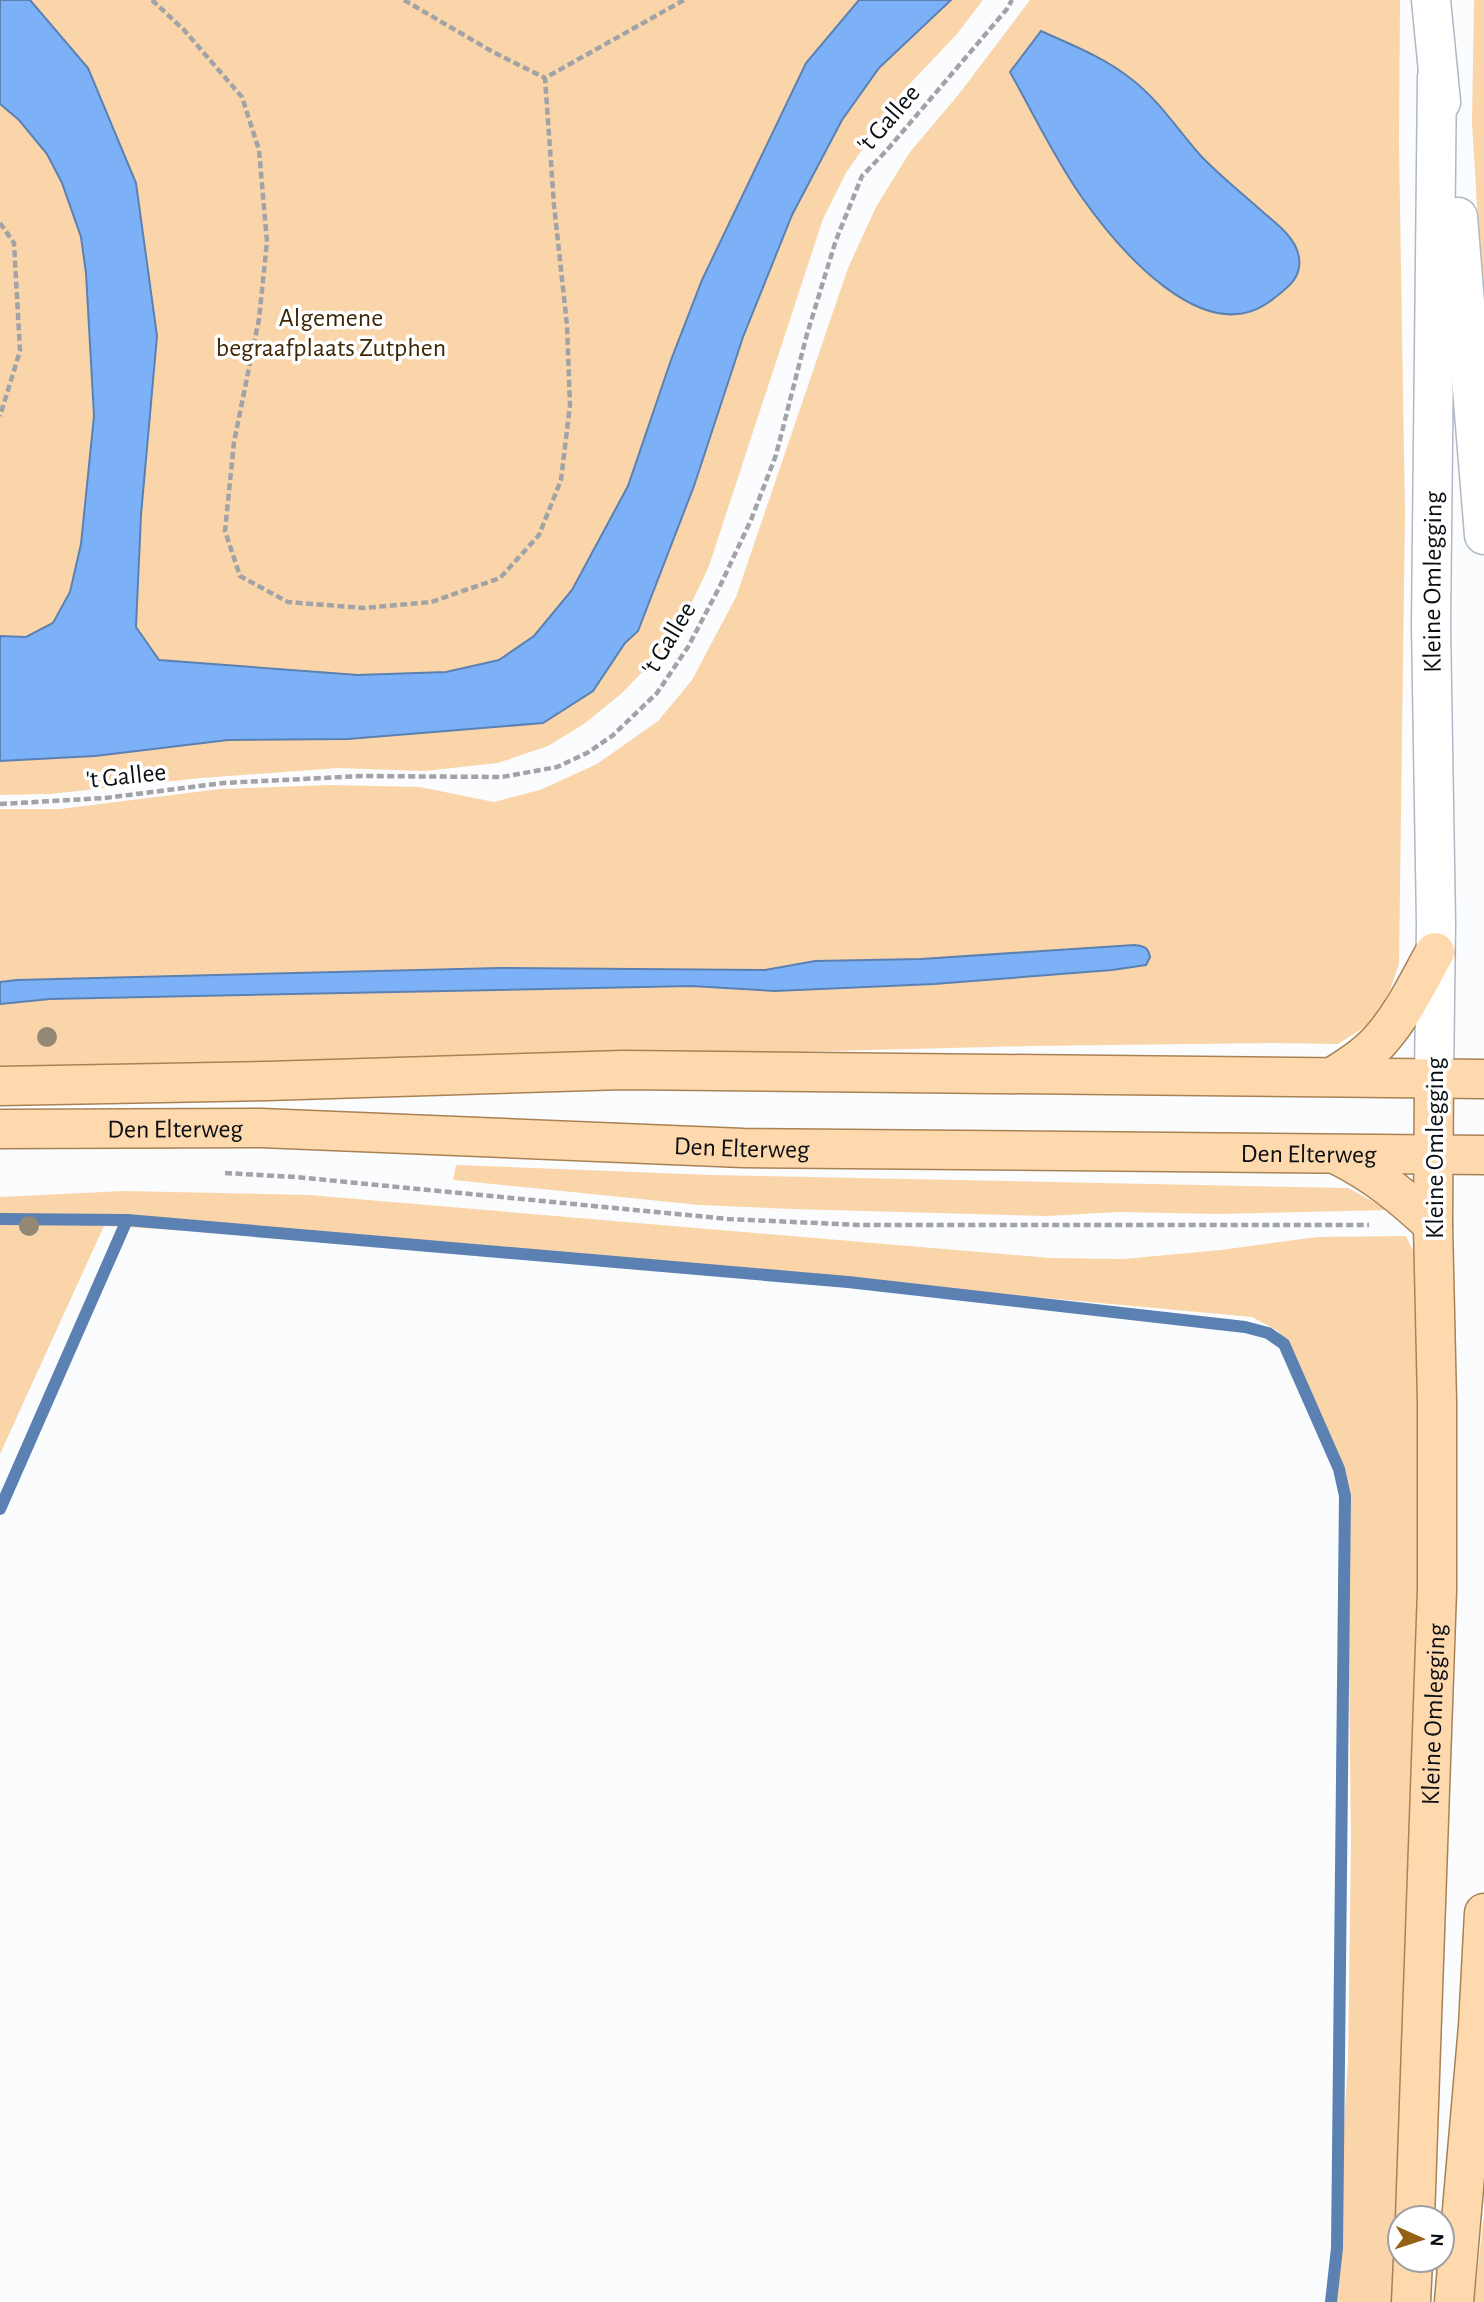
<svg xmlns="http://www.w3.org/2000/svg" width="1484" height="2302" viewBox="0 0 1484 2302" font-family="'Alegreya Sans',sans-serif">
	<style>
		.green { fill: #fbd5aa; fill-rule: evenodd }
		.water { fill: #7db1f7; stroke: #5b80b2; stroke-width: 2 }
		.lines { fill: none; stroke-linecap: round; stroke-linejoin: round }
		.stream { stroke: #5b80b2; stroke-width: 12 }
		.minor-casing { stroke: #afb8c4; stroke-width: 41 }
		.major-casing { stroke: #a88254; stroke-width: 41 }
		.path { stroke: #a1a3a6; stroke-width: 4.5; stroke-dasharray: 7 3.5; stroke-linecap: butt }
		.minor { stroke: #fff; stroke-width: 38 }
		.major { stroke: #fed9ae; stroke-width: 38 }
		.tree { fill: #938776 }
		.labels { text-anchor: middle; stroke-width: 7; stroke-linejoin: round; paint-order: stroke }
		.street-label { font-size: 26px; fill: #0b0e12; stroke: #fff }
		.park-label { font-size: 26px; fill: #3f2706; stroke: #fff }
	</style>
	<rect width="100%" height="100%" fill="#fafcfe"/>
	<g class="green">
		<polygon points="0,0 859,0 806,63 702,280 671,360 628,486 572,590 534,636 499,660 446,672 358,675 158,660 53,623 26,637 0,636"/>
		<polygon points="951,0 983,0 957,34 902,92 846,173 823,219 709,566 675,638 622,693 584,724 548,746 498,763 424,771 338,768 201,778 50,794 0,795 0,761 34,760 228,740 348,739 543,723 593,691 625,643 638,631 694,486 743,337 792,215 842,120 879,68"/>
		<path d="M 1030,0 L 1400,0 L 1399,143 L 1405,513 L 1399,964 L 1390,990 L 1371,1023 L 1338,1044 L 1273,1043 L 1031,1046 L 0,1072 L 0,1004 L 50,999 L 691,986 L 775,991 L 934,984 L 1112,970 L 1146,966 L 1149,960 L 1134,945 L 921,959 L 815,961 L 765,970 L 500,968 L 0,982 L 0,809 L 60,809 L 220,789 L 332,785 L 420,787 L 494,802 L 540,790 L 597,764 L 658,721 L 692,680 L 736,597 L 848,268 L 876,207 L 910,152 L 959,94 ZM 1133,80 L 1159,105 L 1203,158 L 1282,229 L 1299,256 L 1299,271 L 1189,304 C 1142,268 1114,241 1079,194 Z"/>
		<polygon points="1474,0 1484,0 1484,322 1472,123"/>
		<polygon points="456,1165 711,1175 1348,1188 1389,1210 1219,1214 1119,1212 1047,1216 792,1209 699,1205 453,1180"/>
		<polygon points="124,1191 309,1195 1051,1258 1123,1259 1221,1250 1317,1237 1406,1236 1421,1267 1426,1308 1400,2218 1401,2302 1334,2302 1348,2059 1351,1842 1348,1587 1342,1483 1289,1348 1278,1331 1252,1317 478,1246 104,1226 0,1454 0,1197"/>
		<polygon points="1484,2213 1484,2302 1474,2302"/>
	</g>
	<g class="water">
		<polygon points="0,0 30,0 88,68 136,183 157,336 141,515 136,627 159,660 358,675 446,672 499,660 534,636 572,590 628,486 671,360 702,280 806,63 859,0 951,0 879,68 842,120 792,215 743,337 694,486 638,631 625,643 593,691 543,723 348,739 228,740 95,756 0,761 0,636 26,637 53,623 70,592 81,544 94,416 86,273 81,237 62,183 47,154 19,120 0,104"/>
		<path d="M 1041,31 C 1072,45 1103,57 1130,78 C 1158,99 1178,130 1201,156 C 1220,176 1243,194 1264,213 C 1277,224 1297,239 1299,258 C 1302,278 1287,288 1273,299 C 1205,354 1116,246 1081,196 C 1054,157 1033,113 1010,72 Z"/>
		<path d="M 1134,945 C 1144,946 1148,947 1150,957 L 1146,965 L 1112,970 L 934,984 L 775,991 L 691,986 L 50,999 L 0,1004 L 0,982 L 17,980 L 500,968 L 765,970 L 815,961 L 921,959 Z"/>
	</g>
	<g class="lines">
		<g class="stream">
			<polyline points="0,1219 127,1220 848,1282 1245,1327 1268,1333 1284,1344 1339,1469 1345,1496 1337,2248 1331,2302"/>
			<polyline points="0,1509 127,1220"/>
		</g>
		<defs>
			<g id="minor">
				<polyline points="1431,0 1441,102"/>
				<polyline points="1458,217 1484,535"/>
				<path id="s1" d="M 1434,1077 L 1436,924 L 1431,625 L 1437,77"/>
			</g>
			<g id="major">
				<path d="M 1334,1076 C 1351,1065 1369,1054 1382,1038 C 1404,1013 1419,980 1435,952"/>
				<polyline points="0,1086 267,1081 623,1070 1484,1079"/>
				<path id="s2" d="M 0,1129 L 261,1128 L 743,1148 L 1484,1155"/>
				<path d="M 1339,1156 C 1375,1174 1403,1197 1433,1225"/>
				<path id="s3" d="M 1415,2218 L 1437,1590 L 1437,1402 L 1433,1225 L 1434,1077"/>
				<polyline points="1411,2302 1413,2260"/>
				<polyline points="1454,2302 1478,2026 1484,1913"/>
			</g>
		</defs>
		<use href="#minor" class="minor-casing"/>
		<use href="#major" class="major-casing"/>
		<g class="path">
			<polyline points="152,0 184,30 242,97 259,150 267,242 259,319 234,442 225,531 240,576 288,602 364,608 431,602 500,578 539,535 561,480 570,405 567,325 554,205 545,78 684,0"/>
			<polyline points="404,0 493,52 545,78"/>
			<polyline points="0,223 14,243 20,351 0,416"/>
			<polyline points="0,804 105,798 223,783 362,776 502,777 557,767 587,753 612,736 657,693 688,647 720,586 751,520 776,455 807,334 836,240 862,176 887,150 1007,9 1012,0"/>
			<polyline points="225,1173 295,1177 728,1219 859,1225 1369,1225"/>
		</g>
		<use href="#minor" class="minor"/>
		<use href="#major" class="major"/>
	</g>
	<g class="tree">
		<circle cx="47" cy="1037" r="10"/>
		<circle cx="29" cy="1226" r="10"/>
	</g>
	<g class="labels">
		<g class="street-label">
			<text transform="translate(888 118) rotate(-49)" y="9">'t Gallee</text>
			<text dy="9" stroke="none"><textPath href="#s1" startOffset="495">Kleine Omlegging</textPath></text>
			<text transform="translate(668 638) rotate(-59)" y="9">'t Gallee</text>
			<text transform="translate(126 775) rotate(-6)" y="9">'t Gallee</text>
			<text dy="9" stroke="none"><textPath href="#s2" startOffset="175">Den Elterweg</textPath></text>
			<text dy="9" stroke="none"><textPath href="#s2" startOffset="742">Den Elterweg</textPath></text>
			<text transform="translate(1434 1148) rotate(-90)" y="9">Kleine Omlegging</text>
			<text dy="9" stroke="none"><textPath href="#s2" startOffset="1309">Den Elterweg</textPath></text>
			<text dy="9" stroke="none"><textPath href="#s3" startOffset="504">Kleine Omlegging</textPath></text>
		</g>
		<g class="park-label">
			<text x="331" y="326">Algemene<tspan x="331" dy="30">begraafplaats Zutphen</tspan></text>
		</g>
	</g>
	<g transform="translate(1421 2239) rotate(93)"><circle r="33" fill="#ffffff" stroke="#9d9fa0" stroke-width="2"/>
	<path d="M0-5L12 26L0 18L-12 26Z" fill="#956116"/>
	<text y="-10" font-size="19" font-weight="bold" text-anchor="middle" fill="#0b0e12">N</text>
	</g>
</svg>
